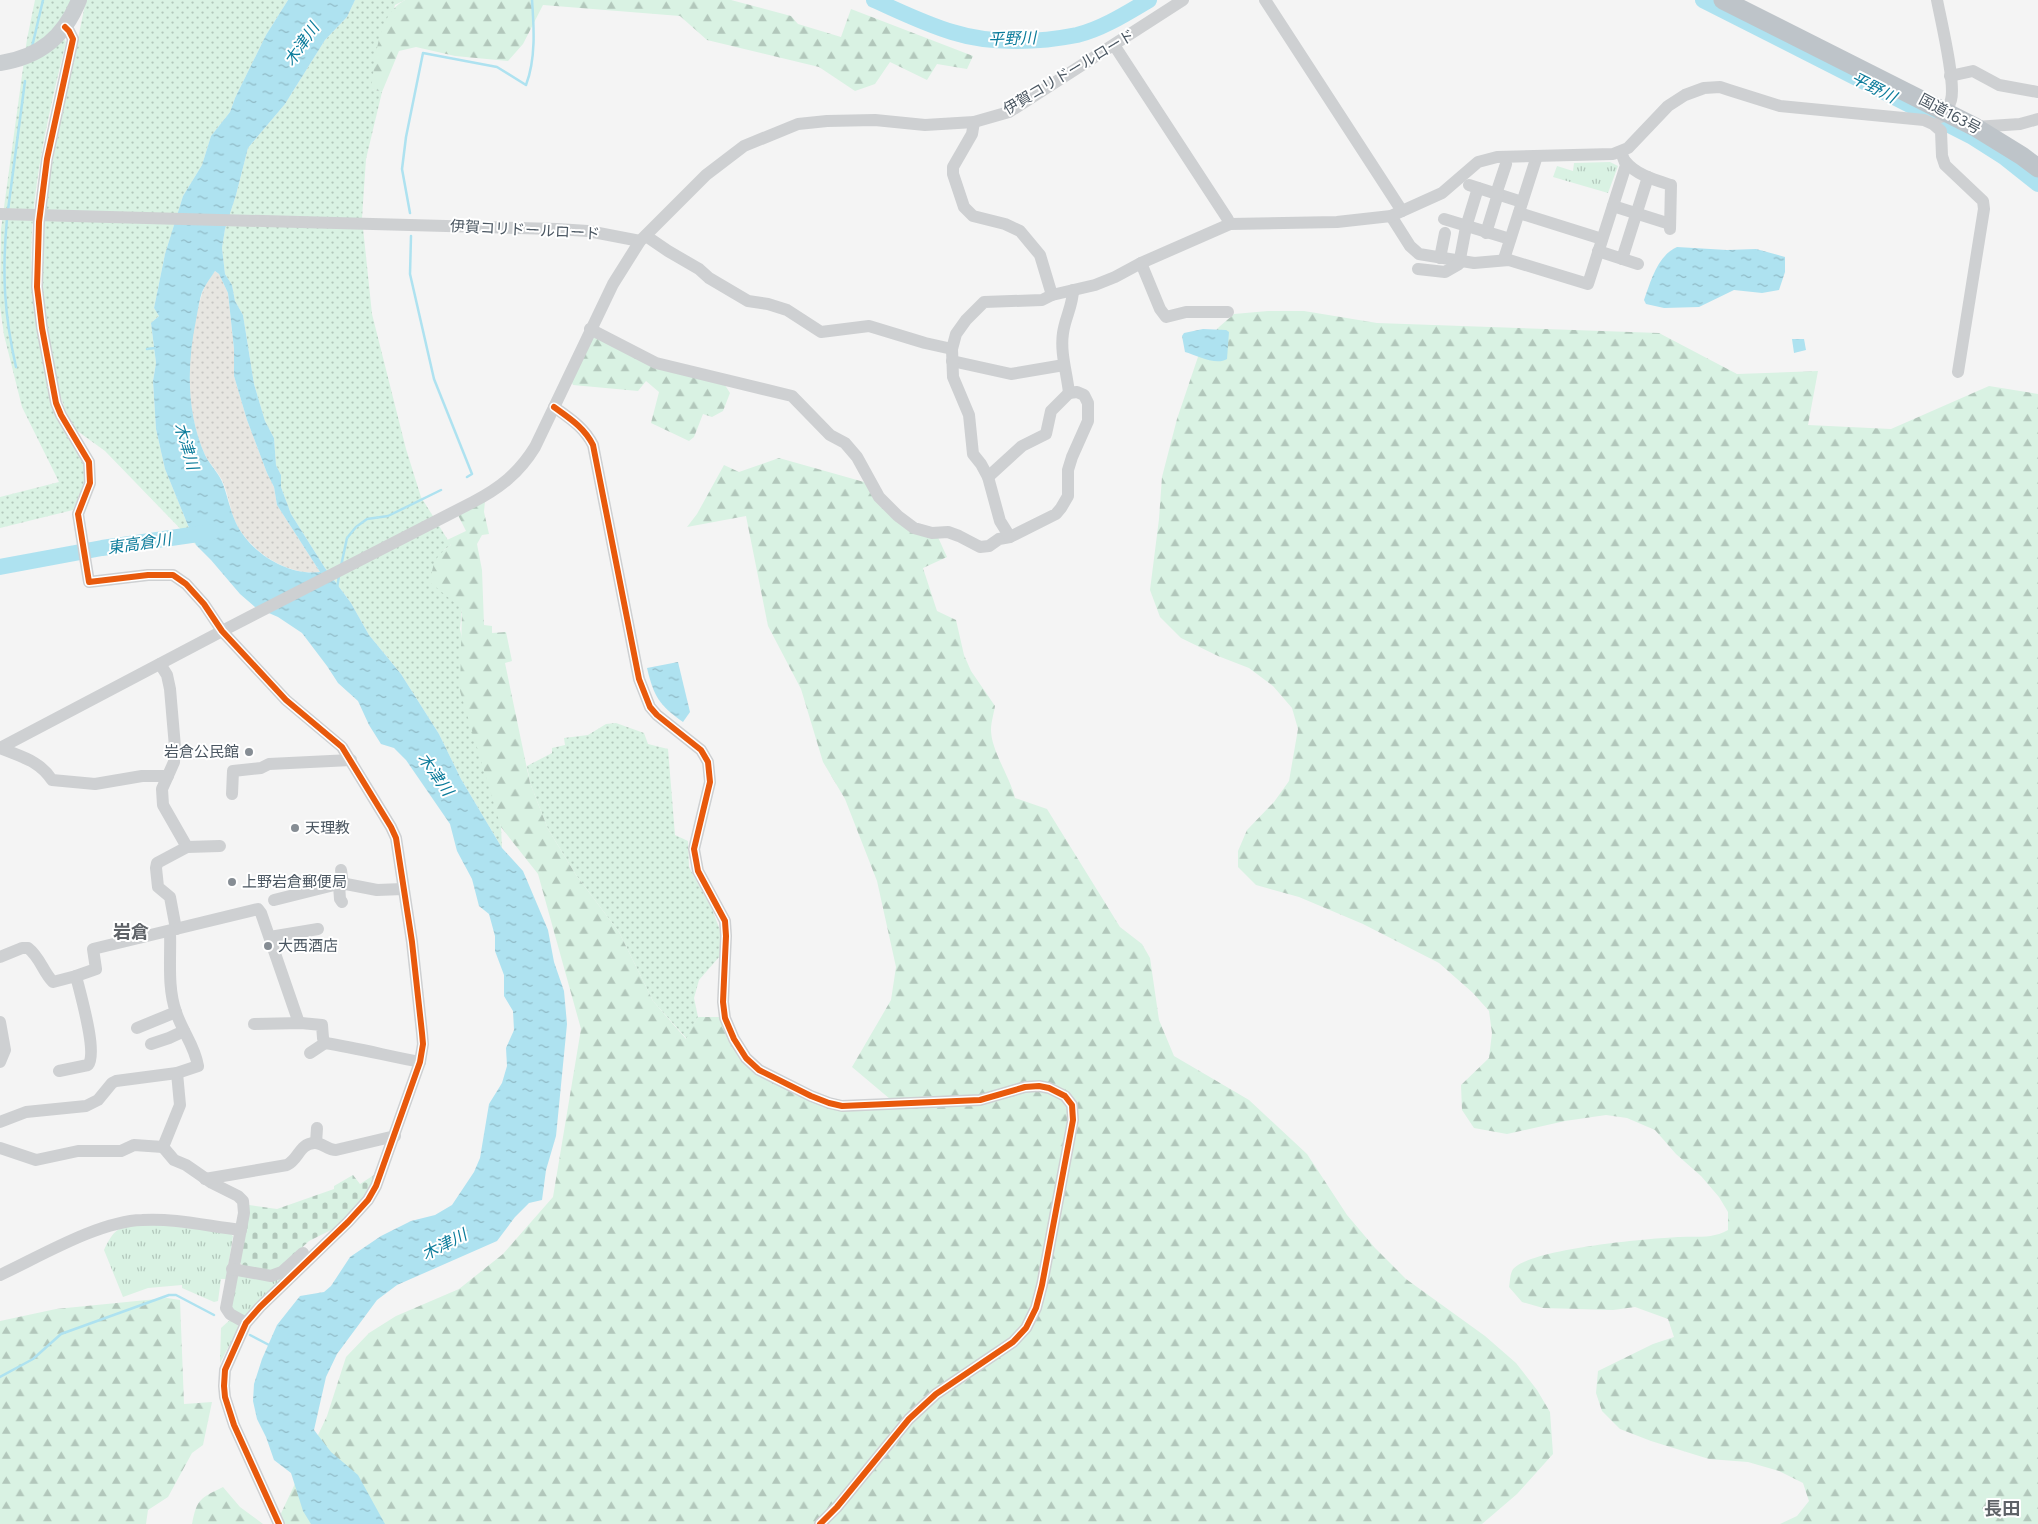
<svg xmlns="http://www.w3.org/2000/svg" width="2038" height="1524" viewBox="0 0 2038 1524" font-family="Figtree,'Noto Sans JP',sans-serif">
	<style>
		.grass { fill: url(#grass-dots) }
		.forest { fill: url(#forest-firs) }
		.sand { fill: url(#sand-dots) }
		.cemetery { fill: url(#cemetery-stones) }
		.park { fill: url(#park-tufts) }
		.water { fill: url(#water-ripples); fill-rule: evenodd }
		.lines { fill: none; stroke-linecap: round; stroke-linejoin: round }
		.stream { stroke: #aee2f0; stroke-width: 2.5 }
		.river { stroke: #aee2f0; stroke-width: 16 }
		.minor { stroke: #ced0d2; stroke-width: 12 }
		.major { stroke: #caced1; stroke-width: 16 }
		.highway { stroke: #bec4c9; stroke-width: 19 }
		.cycleway-casing { stroke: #fff; stroke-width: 9 }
		.cycleway { stroke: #e8590c; stroke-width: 6 }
		.poi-dot { fill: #868d94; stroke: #fff; stroke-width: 2 }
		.labels { text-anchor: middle; stroke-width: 4; stroke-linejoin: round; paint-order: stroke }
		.street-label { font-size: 15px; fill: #4a5661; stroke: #fff }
		.poi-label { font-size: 15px; fill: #4a5661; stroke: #fff; text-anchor: start }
		.water-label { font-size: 16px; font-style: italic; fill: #0c7c9b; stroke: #fff }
		.quarter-label { font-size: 18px; font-weight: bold; fill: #5f6368; stroke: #fff }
	</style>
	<defs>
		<pattern id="grass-dots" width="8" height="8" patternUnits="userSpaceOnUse" patternTransform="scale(1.25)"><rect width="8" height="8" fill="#d9f2e3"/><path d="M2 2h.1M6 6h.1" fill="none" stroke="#b2c7bb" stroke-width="1.8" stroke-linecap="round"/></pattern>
		<pattern id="forest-firs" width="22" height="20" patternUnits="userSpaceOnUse" patternTransform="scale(1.25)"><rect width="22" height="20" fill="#d9f2e3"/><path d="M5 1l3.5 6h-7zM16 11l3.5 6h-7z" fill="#b2c7bb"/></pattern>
		<pattern id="sand-dots" width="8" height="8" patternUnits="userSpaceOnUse" patternTransform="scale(1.25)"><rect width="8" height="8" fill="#e7e6e1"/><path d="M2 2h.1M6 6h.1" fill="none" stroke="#c8c7c4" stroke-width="1.8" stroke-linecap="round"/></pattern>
		<pattern id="cemetery-stones" width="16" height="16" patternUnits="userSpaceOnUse" patternTransform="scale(1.25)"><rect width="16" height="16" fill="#d9f2e3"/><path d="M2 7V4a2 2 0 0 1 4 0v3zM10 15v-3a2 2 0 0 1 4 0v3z" fill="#b2c7bb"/></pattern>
		<pattern id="park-tufts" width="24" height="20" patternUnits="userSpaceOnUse" patternTransform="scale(1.25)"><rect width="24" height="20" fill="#d9f2e3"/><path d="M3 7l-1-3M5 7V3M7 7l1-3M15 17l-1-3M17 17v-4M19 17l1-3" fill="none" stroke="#b2c7bb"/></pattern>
		<pattern id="water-ripples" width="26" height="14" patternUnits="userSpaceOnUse" patternTransform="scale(1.25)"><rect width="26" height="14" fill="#aee2f0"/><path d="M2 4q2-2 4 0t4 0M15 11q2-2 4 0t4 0" fill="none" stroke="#90bac6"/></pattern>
	</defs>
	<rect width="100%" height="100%" fill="#f4f4f4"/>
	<g class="grass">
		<path d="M 35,0 L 72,0 L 58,28 L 66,42 C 46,125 25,212 33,298 C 36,332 44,366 50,399 C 55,428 90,453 84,481 C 82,491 77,501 73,510 L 0,528 L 0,497 L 59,482 L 22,407 L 4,335 L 0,306 L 1,229 L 27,39 Z"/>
		<polygon points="86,0 288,0 266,35 235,98 230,112 211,136 202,165 183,196 165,254 154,308 159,316 151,323 156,363 153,381 156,429 165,469 196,545 105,451 76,430 67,415 57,386 42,290 46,193"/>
		<polygon points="355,0 405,0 395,5 372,89 382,92 366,159 362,218 372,314 406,449 421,497 451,545 444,550 462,609 460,629 501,827 502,848 461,779 439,734 401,674 369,635 351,603 325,568 291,514 281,487 281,475 276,465 274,438 265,421 254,384 243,315 235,301 232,285 225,274 222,248 225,229 236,195 248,148 285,104 325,40 347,17"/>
		<polygon points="616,723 644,733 648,744 668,749 675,835 688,841 689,867 712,909 720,930 720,956 699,980 694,998 698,1017 687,1039 653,1001 619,932 576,875 548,829 530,783 527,766 552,753 552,748 565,745 564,738 588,735 606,724"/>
	</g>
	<g class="forest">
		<path d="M 405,0 L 731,0 L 791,16 L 798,24 L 841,37 L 851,9 L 973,56 L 967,69 L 937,64 L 927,80 L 890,62 L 875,84 L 855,91 L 819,67 L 707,40 L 680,16 L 543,5 L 523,44 L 508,61 L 455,56 L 416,47 L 399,51 L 382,92 L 371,89 C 376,61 376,15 405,0 Z"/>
		<path d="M 1268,311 L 1304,311 L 1377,323 L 1659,333 L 1737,374 L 1818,371 L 1808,425 L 1891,429 L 1989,386 L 2038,394 L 2038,1524 L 1780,1524 L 1797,1516 L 1809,1501 L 1803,1483 L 1779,1471 L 1748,1462 L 1709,1459 L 1651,1441 L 1620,1429 L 1602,1411 L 1596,1393 L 1598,1371 L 1653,1344 L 1674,1337 L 1668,1319 L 1635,1307 L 1613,1310 L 1543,1308 L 1522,1302 L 1509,1287 C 1510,1282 1510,1275 1512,1271 C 1523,1249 1653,1238 1680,1237 C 1698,1236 1712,1239 1728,1230 L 1728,1212 L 1719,1197 L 1701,1176 L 1676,1154 L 1655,1130 L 1627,1118 L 1606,1115 L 1565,1121 L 1507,1134 L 1474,1128 L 1462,1110 L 1461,1085 L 1489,1058 L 1492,1033 L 1489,1011 L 1473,993 L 1439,963 L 1363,924 L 1299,897 L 1256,885 L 1238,867 L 1238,851 L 1247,830 L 1274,802 L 1289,781 L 1298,729 L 1292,708 L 1273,686 L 1249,668 L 1218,656 L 1181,638 L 1160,617 L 1150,590 L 1159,519 L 1162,477 L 1177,419 L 1201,348 L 1219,327 L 1234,314 Z"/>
		<polygon points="590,336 723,382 730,393 723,411 712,417 703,414 694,437 689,441 651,423 659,392 646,381 638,391 573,385 570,379"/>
		<path d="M 779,458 L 864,482 L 876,499 L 937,535 L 947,557 L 923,568 L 937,611 L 956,620 L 964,655 L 971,671 L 995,706 C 994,713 991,722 991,730 C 991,750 1010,777 1015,798 L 1047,809 L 1120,927 L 1142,944 L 1150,958 L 1159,1020 L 1174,1056 L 1249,1100 L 1307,1154 L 1347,1215 L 1375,1248 L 1406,1279 L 1485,1336 L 1516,1363 L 1537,1390 L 1550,1412 L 1553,1454 L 1517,1494 L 1482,1524 L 276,1524 L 327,1416 L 346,1357 L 369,1333 L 396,1316 L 459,1289 L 503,1254 L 553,1197 L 581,1029 L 538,874 L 501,827 L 460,691 L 462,609 L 431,583 C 432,564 435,556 451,545 L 447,540 L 466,531 L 458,515 L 485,501 L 484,512 L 489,534 L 482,535 L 477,544 L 482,570 L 484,625 L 492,626 L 492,633 L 506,632 L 512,661 L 505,663 L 530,783 L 548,829 L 576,875 L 619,932 L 653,1001 L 686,1039 L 698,1017 L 720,1017 L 741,1060 L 823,1107 L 890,1099 L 852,1067 L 891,1000 L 896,967 L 877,881 L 845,799 L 823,762 L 801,689 L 768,626 L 746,516 L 687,527 L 697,514 L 724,465 L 739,472 Z"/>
		<polygon points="167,1298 180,1300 184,1404 212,1402 203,1445 192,1453 168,1497 148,1510 146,1524 0,1524 0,1321 56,1309"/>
		<path d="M 223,1487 L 240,1507 L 263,1524 L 192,1524 C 197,1498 201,1498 223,1487 Z"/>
	</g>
	<path class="sand" d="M 215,271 L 219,274 L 228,293 L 234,349 L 234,376 L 247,420 L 267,473 L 274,487 L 277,505 L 320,572 C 289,576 254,554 238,527 C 230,513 229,495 222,480 C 217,471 210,464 205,455 C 183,406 186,344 202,294 C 204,286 210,278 215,271 Z"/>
	<polygon class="cemetery" points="377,1173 371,1190 339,1226 309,1241 276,1272 243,1267 240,1262 249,1205 277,1209 334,1189 334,1186 353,1175 360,1184"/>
	<g class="park">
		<polygon points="1610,162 1618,166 1608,193 1553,177 1557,166 1573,171 1574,163"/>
		<path d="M 140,1223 L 228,1232 L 233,1236 L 226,1279 L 221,1279 L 218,1301 L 214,1302 L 182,1288 L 182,1285 L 148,1288 L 123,1297 L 104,1250 C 114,1229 117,1228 140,1223 Z"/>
		<polygon points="289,1271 245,1317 230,1309 238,1274"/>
		<polygon points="232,1318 239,1327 220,1363 221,1328"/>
	</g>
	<g class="water">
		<path d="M 288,0 L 355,0 L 347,17 L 325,40 L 285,104 L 248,148 L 236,195 L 225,229 L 222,248 L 225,274 L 232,285 L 235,301 L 243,315 L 254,384 L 265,421 L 274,438 L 276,465 L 281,475 L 281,487 L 291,514 L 325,568 L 351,603 L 369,635 L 401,674 L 439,734 L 461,779 L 502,848 L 523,871 L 548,930 L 554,962 L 564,991 L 567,1024 L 556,1136 L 546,1170 L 542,1200 L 529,1203 L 515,1217 L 497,1241 L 397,1285 L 377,1300 L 337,1354 L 326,1377 L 314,1430 L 331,1452 L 358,1475 L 385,1524 L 311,1524 L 303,1511 L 291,1473 L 274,1460 L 266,1437 L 257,1419 L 253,1401 L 254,1384 L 262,1359 L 277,1325 L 300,1296 L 324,1292 L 331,1286 L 350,1257 L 381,1236 L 411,1221 L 435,1215 L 452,1205 L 474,1172 L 480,1158 L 489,1104 L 502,1083 L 507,1066 L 506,1048 L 514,1030 L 513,1011 L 504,996 L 504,975 L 495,951 L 495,936 L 489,914 L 479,906 L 472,879 L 457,851 L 450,824 L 406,760 L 394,748 L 381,744 L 369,725 L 358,701 L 338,683 L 327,666 L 302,633 L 278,617 L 255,607 L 240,594 L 211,560 L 196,545 L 165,469 L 156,429 L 153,381 L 156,363 L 151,323 L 159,316 L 154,308 L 165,254 L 183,196 L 202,165 L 211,136 L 230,112 L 235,98 L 266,35 ZM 215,271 L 219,274 L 228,293 L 234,349 L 234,376 L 247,420 L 267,473 L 274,487 L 277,505 L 320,572 C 289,576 253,554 238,527 C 231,514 228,498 223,484 C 219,473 210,465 205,455 C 186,412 187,364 196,320 C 198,311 199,299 203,290 C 206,284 211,277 215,271 Z"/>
		<path d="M 1677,247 L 1727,250 L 1756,249 L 1785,257 L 1785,272 L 1779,290 L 1762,293 L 1734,290 L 1699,307 L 1664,308 L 1646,304 L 1644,300 C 1651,281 1657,256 1677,247 Z"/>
		<path d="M 1203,329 L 1226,330 L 1229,332 L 1227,359 C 1216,366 1196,355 1185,352 L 1182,336 L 1184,333 Z"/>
		<polygon points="1792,339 1804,339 1806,350 1794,353"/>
		<path d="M 678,662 L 690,712 L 683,722 C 659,705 654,697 647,668 Z"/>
	</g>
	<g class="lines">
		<g class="stream">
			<polyline points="32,47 43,0"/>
			<polyline points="8,210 25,81"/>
			<path d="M 410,213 L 402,169 L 406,137 L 423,53 L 497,67 L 526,85 C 536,59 534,27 532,0"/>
			<path d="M 7,218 C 2,273 4,314 16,367"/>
			<polyline points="411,236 410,274 434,379 472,474 467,477"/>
			<polyline points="147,349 155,348"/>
			<polyline points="341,566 347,538 356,527 367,519 388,516 441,490"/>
			<polyline points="337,588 339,576"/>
			<polyline points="250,1335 271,1346"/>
			<polyline points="0,1377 33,1359 61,1334 169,1295 176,1295 214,1315"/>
		</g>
		<g class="river">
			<path d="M 874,0 C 899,11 925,24 952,32 C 990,44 1037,43 1077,35 C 1102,29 1127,13 1149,0"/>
			<polyline points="1703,0 1971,136 2004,157 2038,184"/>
			<polyline points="0,567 102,548 212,532"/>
		</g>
		<g class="minor">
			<polyline points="1265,0 1402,211"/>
			<path d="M 1937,0 C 1941,21 1956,83 1951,100 C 1949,107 1946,112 1941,117"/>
			<polyline points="65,27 69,31 73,39 47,159 39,222 37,287 42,328 56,403 61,415 89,462 90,483 78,514 89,582 148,575 173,575 186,584 204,604 222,631 286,700 342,747 391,827 396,838 412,942 422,1033 423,1044 420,1062 376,1186 368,1200 348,1222 260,1307 246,1323 225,1370 224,1386 225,1397 234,1425 279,1524"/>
			<polyline points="1114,45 1227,218 1230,224"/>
			<polyline points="1950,76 1973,71 1999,85 2038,92"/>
			<polyline points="974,122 972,134 953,167 953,174 964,207 973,216 1005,224 1020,231 1040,255 1052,295"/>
			<polyline points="1975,127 2020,124 2038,119"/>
			<path d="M 1625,161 C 1636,175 1655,180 1671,185 L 1670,229"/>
			<polyline points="1469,185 1522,202"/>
			<polyline points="1496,194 1506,164"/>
			<polyline points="1613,206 1670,224"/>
			<polyline points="1519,213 1602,239"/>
			<polyline points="0,214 557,229 588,231 640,241"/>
			<polyline points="1391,216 1410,246 1419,254 1474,263 1509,260 1588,284 1626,165 1621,152"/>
			<polyline points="1444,219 1510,239"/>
			<polyline points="1486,233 1498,194"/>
			<polyline points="646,236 668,251 699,269 709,278 748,301 768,304 787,310 821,332 869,326 925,343 952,349"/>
			<polyline points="1598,251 1638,264"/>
			<polyline points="1440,258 1445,233"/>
			<polyline points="1504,259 1537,156"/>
			<polyline points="1622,259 1648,177"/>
			<polyline points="1141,263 1160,309 1166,317 1186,312 1228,312"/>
			<polyline points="1418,269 1445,272 1459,264 1466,227 1478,188"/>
			<path d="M 590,329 L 656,363 L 792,396 L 830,435 L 845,443 L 857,457 L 879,497 L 898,516 L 914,528 L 932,533 L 948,532 L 959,536 L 980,547 L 989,546 L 999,539 L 1010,537 L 1056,514 L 1061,508 L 1068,496 L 1068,470 L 1072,457 L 1088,421 L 1088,403 L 1084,395 L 1077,392 L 1069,393 C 1067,373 1060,353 1063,333 C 1065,318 1073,305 1073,290"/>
			<polyline points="952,361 1011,374 1064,365"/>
			<path d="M 554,407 C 569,418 584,427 593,445 L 639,679 L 650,707 L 657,715 L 701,750 L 708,762 L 710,782 L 694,849 L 698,871 L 725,921 L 726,936 L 723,1002 L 725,1018 L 734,1039 L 746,1058 L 759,1070 L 811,1096 L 829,1103 L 842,1106 L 980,1100 L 1025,1087 L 1039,1086 L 1049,1088 L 1065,1096 L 1072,1105 L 1073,1120 L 1042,1285 L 1036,1308 L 1026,1328 L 1013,1342 L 936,1394 L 909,1419 L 837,1507 L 820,1524"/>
			<polyline points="988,477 1022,446 1046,434 1051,411 1069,393"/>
			<polyline points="1010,537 1000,521 988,477 981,464 973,454 969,415 953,377 952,349 956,334 966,320 984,302 1042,300 1052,295 1095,285 1115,277 1141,263 1230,224 1337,222 1391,216 1442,193 1478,162 1497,157 1613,154 1628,148 1668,106 1685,95 1704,88 1720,87 1729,90 1780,106 1924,120 1933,124 1941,131 1942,156 1945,165 1983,201 1984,209 1958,372"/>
			<polyline points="160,664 167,675 170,689 175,747 174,762 162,789 163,805 187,847"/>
			<path d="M 0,748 L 226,629 L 473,502 C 500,488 519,473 535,447 L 613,284 L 640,241 L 706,175 L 744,146 L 798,124 L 827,121 L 875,120 L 925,125 L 974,122 L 1009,112 L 1183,0"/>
			<path d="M 0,748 C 21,757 39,760 52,780 L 95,784 L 142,776 L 168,776"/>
			<polyline points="232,794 233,771 261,768 269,764 351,760"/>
			<polyline points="341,870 343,885"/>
			<polyline points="339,885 340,899 342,902"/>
			<polyline points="274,900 334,885 346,884 377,890 403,889"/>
			<polyline points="176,929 170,897 158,887 156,868 157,863 187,847 220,846"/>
			<polyline points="270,937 318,929"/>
			<path d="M 0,957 L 22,948 L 28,948 C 40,957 43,972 53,982 L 76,976 C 80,993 98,1053 88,1065 L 59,1071"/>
			<polyline points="76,976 96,969 93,949 258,909 261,913 299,1023"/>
			<polyline points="0,1022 5,1050 0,1062"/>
			<path d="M 254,1024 L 301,1023 L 322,1025 L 323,1038 L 325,1043 C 357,1048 388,1056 420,1062"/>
			<polyline points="137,1028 176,1012"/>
			<polyline points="151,1044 169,1038 184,1031"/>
			<polyline points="310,1053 325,1043"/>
			<polyline points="177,1073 180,1105 163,1147 174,1160 186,1165 212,1183 238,1196 243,1201 244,1213 226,1308 230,1314 246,1323"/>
			<path d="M 0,1122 L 26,1112 L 86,1106 L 98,1100 L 112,1083 L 116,1081 L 177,1073 L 198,1066 C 195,1046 182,1031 176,1012 C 167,987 171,957 170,931"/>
			<polyline points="316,1143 317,1128"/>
			<polyline points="0,1148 36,1160 78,1151 121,1151 134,1145 163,1147"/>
			<path d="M 205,1179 L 287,1165 C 299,1159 299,1144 314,1143 C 322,1142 327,1150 336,1150 L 395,1136"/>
			<polyline points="232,1269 271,1276 282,1272 303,1253"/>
			<path d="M 0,1275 C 39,1257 99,1221 142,1220 C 175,1218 207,1226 241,1230"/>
		</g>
		<path class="major" d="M 0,63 C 40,57 64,37 79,0"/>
		<polyline class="highway" points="1723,0 1975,127 2022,156 2038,168"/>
		<defs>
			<g id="cycleway">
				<polyline points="65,27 69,31 73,39 47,159 39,222 37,287 42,328 56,403 61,415 89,462 90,483 78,514 89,582 148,575 173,575 186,584 204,604 222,631 286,700 342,747 391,827 396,838 412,942 422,1033 423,1044 420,1062 376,1186 368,1200 348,1222 260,1307 246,1323 225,1370 224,1386 225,1397 234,1425 279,1524"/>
				<path d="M 554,407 C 569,418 584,427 593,445 L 639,679 L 650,707 L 657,715 L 701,750 L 708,762 L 710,782 L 694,849 L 698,871 L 725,921 L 726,936 L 723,1002 L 725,1018 L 734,1039 L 746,1058 L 759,1070 L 811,1096 L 829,1103 L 842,1106 L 980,1100 L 1025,1087 L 1039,1086 L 1049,1088 L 1065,1096 L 1072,1105 L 1073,1120 L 1042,1285 L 1036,1308 L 1026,1328 L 1013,1342 L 936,1394 L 909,1419 L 837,1507 L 820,1524"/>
			</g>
		</defs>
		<use href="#cycleway" class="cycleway-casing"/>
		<use href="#cycleway" class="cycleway"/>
	</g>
	<g class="poi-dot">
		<circle cx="249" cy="752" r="5"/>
		<circle cx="295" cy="828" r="5"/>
		<circle cx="232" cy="882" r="5"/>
		<circle cx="268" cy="946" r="5"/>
	</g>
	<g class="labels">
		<g class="street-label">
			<text transform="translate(1069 72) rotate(-31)" y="5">伊賀コリドールロード</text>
			<text transform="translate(1950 114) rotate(28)" y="5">国道163号</text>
			<text transform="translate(525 230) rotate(3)" y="5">伊賀コリドールロード</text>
		</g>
		<g class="poi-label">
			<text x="239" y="757" text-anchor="end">岩倉公民館</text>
			<text x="305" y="833">天理教</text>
			<text x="242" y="887">上野岩倉郵便局</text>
			<text x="278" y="951">大西酒店</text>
		</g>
		<g class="water-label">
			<text transform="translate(1012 38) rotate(-2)" y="6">平野川</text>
			<text transform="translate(301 44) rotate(-55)" y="6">木津川</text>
			<text transform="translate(1874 87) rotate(27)" y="6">平野川</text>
			<text transform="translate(187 446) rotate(73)" y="6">木津川</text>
			<text transform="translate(139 543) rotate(-8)" y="6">東高倉川</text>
			<text transform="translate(436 774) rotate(55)" y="6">木津川</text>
			<text transform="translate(444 1244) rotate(-27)" y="6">木津川</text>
		</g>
		<g class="quarter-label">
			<text x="131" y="938">岩倉</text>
			<text x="2002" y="1515">長田</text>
		</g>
	</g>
</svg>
